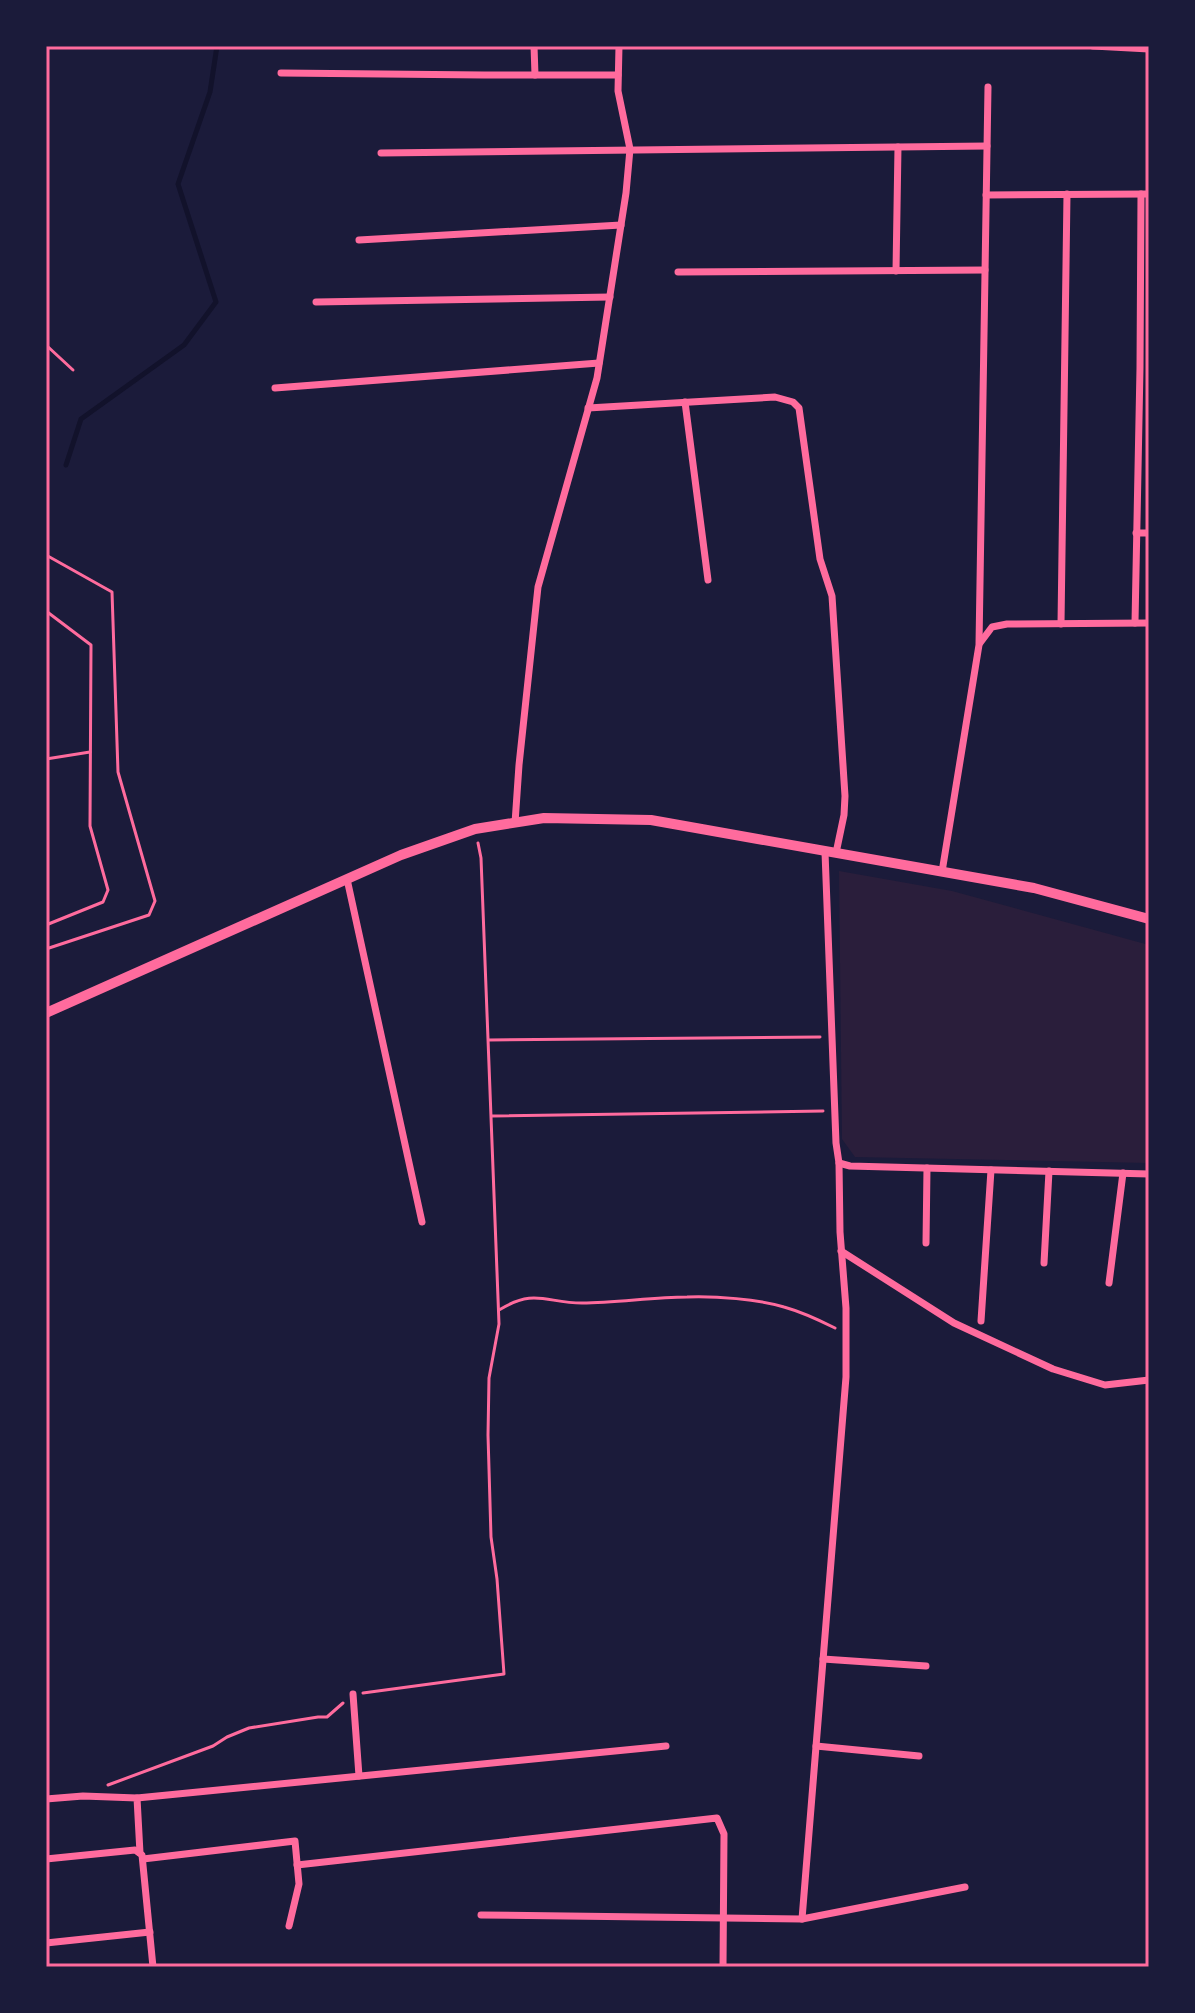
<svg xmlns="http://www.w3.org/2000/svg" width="1195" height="2013" viewBox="0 0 1195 2013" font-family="'Varela Round',sans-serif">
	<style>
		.green { fill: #2a1e3b }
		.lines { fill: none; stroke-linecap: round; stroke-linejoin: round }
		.stream { stroke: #12122b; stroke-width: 5 }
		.path { stroke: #ff6b9d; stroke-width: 3 }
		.service { stroke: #ff6b9d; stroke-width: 3 }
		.minor { stroke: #ff6b9d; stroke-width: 7 }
		.secondary { stroke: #ff6b9d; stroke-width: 10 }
		.neatline { fill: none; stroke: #ff6b9d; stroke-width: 3 }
	</style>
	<rect width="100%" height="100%" fill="#1b1b3a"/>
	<polygon class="green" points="839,871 952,891 1149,945 1149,1163 855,1157 842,1139"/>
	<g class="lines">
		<polyline class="stream" points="66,465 81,419 184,345 216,302 178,184 210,92 217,46"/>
		<g class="path">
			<polyline points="46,345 73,370"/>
			<polyline points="489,1040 820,1037"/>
			<polyline points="492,1116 823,1111"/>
			<path d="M 499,1310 C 535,1288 546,1303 582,1303 C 617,1303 652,1297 687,1297 C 715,1296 758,1299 784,1307 C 802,1312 819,1320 835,1328"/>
			<polyline points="363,1693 504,1674 497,1579 491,1537 488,1435 489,1378 499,1324 481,858 478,843"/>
			<polyline points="108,1785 213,1746 227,1737 249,1728 318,1717 327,1717 343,1703"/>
		</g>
		<g class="service">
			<polyline points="46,555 112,592 118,772 155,901 149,915 46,949"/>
			<polyline points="46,611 91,645 90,826 108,890 103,902 46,925"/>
			<polyline points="46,759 90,752"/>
		</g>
		<g class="minor">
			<polyline points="534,46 535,75"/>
			<polyline points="1093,46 1149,49"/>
			<polyline points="281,73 484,75 618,75"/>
			<polyline points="381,153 987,146"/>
			<polyline points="986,195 1149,194"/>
			<polyline points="359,240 621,225"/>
			<polyline points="896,271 898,147"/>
			<polyline points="678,272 985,270"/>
			<polyline points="316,302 610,297"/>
			<polyline points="275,388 599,363"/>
			<polyline points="685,402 708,580"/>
			<polyline points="588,408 775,397 793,402 799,408 820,559 832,596 845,796 844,815 836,853"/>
			<polyline points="1136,533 1149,533"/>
			<polyline points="1135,623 1140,368 1141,194"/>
			<polyline points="1061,624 1067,194"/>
			<polyline points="980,643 992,627 1007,624 1149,623"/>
			<polyline points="515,823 519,765 538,587 597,378 626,193 630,149 618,91 619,46"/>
			<polyline points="942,872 979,645 988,87"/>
			<polyline points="347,879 422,1222"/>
			<polyline points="839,1163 850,1166 1149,1174"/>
			<polyline points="926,1243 927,1168"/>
			<polyline points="841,1251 954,1323 1053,1369 1105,1385 1149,1380"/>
			<polyline points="1044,1263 1049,1171"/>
			<polyline points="1109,1283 1123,1173"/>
			<polyline points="981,1321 991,1170"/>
			<polyline points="823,1659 926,1666"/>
			<polyline points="353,1694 359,1776"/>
			<polyline points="816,1746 919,1756"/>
			<polyline points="137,1798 666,1746"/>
			<polyline points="46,1799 83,1796 137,1798 140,1853"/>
			<polyline points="46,1859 135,1850 142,1855 153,1967"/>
			<polyline points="143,1859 295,1841 299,1884 289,1926"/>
			<polyline points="297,1865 717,1818 724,1834 723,1967"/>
			<polyline points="481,1915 802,1919 965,1887"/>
			<polyline points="802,1919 846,1377 846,1308 840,1232 839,1163 836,1143 825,852"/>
			<polyline points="46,1943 150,1932"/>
		</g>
		<polyline class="secondary" points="46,1013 401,855 475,829 544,818 651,820 1034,888 1149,919"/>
	</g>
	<rect width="1195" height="2013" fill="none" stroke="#1b1b3a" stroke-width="96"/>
	<rect x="48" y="48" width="1099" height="1917" class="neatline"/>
</svg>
